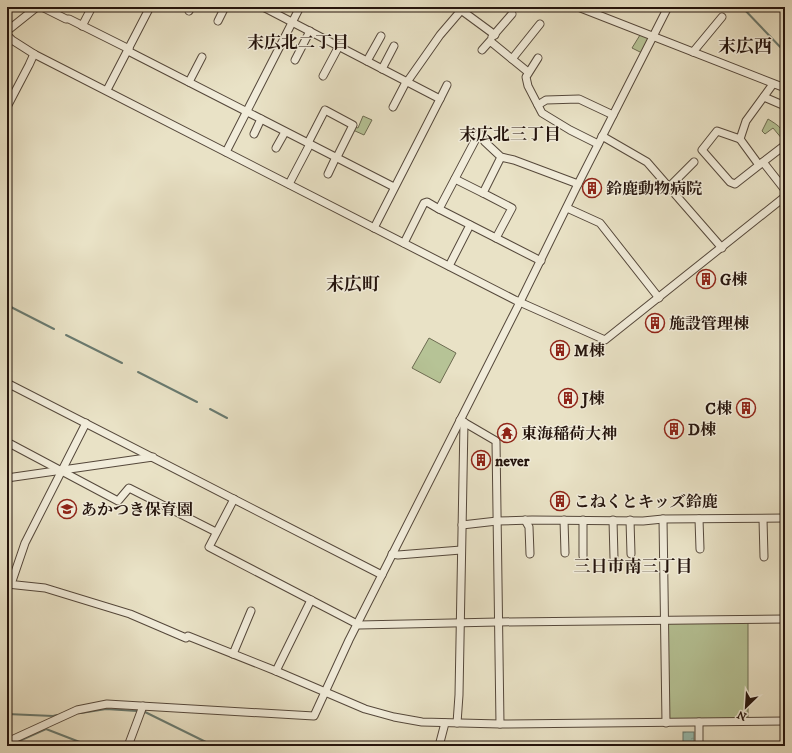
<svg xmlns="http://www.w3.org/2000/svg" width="792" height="753" viewBox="0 0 792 753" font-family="'IM FELL DW Pica','Noto Serif JP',serif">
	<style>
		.green { fill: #b6c396; stroke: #6d6c52 }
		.water { fill: url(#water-ripples); stroke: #697a70 }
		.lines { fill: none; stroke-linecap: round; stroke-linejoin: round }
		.stream { stroke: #697a70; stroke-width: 2 }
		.minor-casing { stroke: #55483b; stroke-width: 9 }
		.minor { stroke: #f1ecda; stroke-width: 7 }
		.labels { text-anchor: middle; stroke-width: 3; stroke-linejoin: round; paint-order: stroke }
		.poi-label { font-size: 16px; font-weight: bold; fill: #24140d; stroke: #f1ecda; text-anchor: start }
		.neighbourhood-label { font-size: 17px; font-weight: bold; fill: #24140d; stroke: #f1ecda }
		.quarter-label { font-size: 18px; font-weight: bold; fill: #24140d; stroke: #f1ecda }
	</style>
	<defs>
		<pattern id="water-ripples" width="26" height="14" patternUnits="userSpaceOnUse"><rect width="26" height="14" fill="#97beb2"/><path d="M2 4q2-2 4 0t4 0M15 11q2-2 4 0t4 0" fill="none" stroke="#82a298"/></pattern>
	</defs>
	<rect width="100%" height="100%" fill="#e9e2c6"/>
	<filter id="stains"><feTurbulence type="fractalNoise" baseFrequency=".005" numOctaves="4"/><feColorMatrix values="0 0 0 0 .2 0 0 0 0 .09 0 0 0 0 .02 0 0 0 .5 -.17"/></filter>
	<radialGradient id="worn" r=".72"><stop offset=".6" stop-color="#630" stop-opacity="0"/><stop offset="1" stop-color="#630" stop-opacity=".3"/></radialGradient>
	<g class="green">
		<polygon points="640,35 647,37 648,40 642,53 632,48"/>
		<polygon points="363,116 372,120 364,135 353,130 355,127 358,128"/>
		<path d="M 768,119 C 776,124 785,129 785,139 L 783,140 L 773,128 L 765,134 L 762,131 Z"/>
		<polygon points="429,338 456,353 440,383 412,368"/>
		<polygon points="666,621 748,621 748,719 668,720"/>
	</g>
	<rect class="water" x="683" y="732" width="11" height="14"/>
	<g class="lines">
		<g class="stream">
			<polyline points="742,7 785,52"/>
			<polyline points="7,305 54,329"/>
			<polyline points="66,335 122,363"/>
			<polyline points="138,372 197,402"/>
			<polyline points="210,409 227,418"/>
			<polyline points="145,712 214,746"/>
			<polyline points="81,713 106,709 137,711"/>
			<polyline points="7,714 53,716 57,715"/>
			<polyline points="8,746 46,729 90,746"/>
		</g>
		<defs>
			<g id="minor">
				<polyline points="42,7 66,19 69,19 129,49"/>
				<polyline points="263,7 440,99 374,228"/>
				<polyline points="578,7 785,88"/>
				<polyline points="461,10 495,35"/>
				<polyline points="189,11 191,7"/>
				<polyline points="218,21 225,7"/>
				<polyline points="82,26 92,7"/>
				<polyline points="7,31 37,7"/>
				<polyline points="7,35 12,40 34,54 515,300 605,340 782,199 785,202"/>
				<polyline points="492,37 512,14"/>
				<polyline points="482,50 490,41 512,59"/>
				<polyline points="128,51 394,187"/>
				<polyline points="693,52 722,17"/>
				<polyline points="538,58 526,77 528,86 542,113 570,130 598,144"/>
				<polyline points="295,60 310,31"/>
				<polyline points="367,61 381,36"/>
				<polyline points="382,69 394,46"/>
				<polyline points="528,72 512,59 540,24"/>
				<polyline points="323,76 339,46"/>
				<polyline points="189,82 202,57"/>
				<polyline points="407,82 440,35 464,7"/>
				<polyline points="107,90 150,7"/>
				<polyline points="764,97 785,106"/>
				<polyline points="440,99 447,85"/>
				<polyline points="538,105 546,100 579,99 613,115"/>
				<polyline points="7,107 29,65 34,54"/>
				<polyline points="393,107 406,82"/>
				<polyline points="254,134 261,119"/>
				<polyline points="602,136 647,162 722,248"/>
				<polyline points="740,139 746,121 773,84"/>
				<polyline points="308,143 325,110 353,125 337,157"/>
				<polyline points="276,148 285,132"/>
				<polyline points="226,152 300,7"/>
				<polyline points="501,157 483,193 512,208 496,238 439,209 479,133 485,142 501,157 514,160 578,184"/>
				<polyline points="763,162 785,145"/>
				<polyline points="759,165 740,139 717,131 702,150 730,182 735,184 763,162 785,190"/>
				<polyline points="328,174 336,157"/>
				<polyline points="455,179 483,193"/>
				<polyline points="289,184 310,144"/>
				<polyline points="669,187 694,162"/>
				<polyline points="567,208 600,223 659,298"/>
				<polyline points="496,238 541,261"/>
				<polyline points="404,243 424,203 427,202 439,209"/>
				<polyline points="449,266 470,225"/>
				<polyline points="7,383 382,575"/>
				<polyline points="460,420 496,441 500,724"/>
				<polyline points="7,442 118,501 129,488 216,532"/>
				<polyline points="7,478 153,457"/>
				<polyline points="234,499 209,547 359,625 498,622 785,619"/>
				<polyline points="663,519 666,723"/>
				<polyline points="699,519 700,549"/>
				<polyline points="763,519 764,557"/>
				<polyline points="525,520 529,527 530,554"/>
				<polyline points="564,520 565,553"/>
				<polyline points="613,520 614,558"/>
				<polyline points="630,520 631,554"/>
				<polyline points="462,525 497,521 532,520 643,521 663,519 785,518"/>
				<polyline points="392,554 398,555 461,550"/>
				<polyline points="583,556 583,520"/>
				<polyline points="7,584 45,588 130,614 186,638 188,636 276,671 365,709 394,717 422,722 500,724 785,721"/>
				<polyline points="11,584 25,543 86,423"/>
				<polyline points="233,654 251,611"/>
				<polyline points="276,671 311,600"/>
				<polyline points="699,722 699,746"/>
				<polyline points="457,723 459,695 464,422"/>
				<polyline points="7,742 77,710 107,704 314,716 349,640 520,302 578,184 668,7"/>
				<polyline points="128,746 143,706"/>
				<polyline points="439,746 445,723"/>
			</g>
		</defs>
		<use href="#minor" class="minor-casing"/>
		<use href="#minor" class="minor"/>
	</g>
	<defs>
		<symbol id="building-ring" viewBox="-11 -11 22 22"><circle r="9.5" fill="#f1ecda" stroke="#8f2418" stroke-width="1.5"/><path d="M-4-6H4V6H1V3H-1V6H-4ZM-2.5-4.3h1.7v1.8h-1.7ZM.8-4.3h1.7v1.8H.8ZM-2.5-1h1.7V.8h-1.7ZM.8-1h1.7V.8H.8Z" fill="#8f2418"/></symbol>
		<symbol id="temple-ring" viewBox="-11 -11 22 22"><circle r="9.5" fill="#f1ecda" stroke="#8f2418" stroke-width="1.5"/><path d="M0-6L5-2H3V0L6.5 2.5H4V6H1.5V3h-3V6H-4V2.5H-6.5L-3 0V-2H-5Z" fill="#8f2418"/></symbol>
		<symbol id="school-ring" viewBox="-11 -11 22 22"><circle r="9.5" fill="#f1ecda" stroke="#8f2418" stroke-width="1.5"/><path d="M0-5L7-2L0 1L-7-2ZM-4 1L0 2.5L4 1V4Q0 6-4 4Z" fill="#8f2418"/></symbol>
	</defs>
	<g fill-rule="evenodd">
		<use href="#building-ring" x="581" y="177" width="22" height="22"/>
		<use href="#building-ring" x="695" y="268" width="22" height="22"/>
		<use href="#building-ring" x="644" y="312" width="22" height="22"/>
		<use href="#building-ring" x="549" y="339" width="22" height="22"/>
		<use href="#building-ring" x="557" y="387" width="22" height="22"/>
		<use href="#building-ring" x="735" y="397" width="22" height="22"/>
		<use href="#building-ring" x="663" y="418" width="22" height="22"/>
		<use href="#temple-ring" x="496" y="422" width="22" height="22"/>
		<use href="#building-ring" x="470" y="449" width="22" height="22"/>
		<use href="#building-ring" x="549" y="490" width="22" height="22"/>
		<use href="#school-ring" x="56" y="498" width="22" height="22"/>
	</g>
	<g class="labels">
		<g class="poi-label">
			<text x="606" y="194">鈴鹿動物病院</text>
			<text x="720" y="285">G棟</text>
			<text x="669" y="329">施設管理棟</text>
			<text x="574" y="356">M棟</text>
			<text x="582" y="404">J棟</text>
			<text x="732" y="414" text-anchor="end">C棟</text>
			<text x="688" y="435">D棟</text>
			<text x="521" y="439">東海稲荷大神</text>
			<text x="495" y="466">never</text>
			<text x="574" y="507">こねくとキッズ鈴鹿</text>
			<text x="81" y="515">あかつき保育園</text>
		</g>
		<g class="neighbourhood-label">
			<text x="298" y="48">末広北二丁目</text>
			<text x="510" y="140">末広北三丁目</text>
			<text x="633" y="572">三日市南三丁目</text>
		</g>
		<g class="quarter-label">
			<text x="745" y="52">末広西</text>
			<text x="353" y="290">末広町</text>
		</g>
	</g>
	<rect width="792" height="753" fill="none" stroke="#e9e2c6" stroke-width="24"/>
	<rect x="8" y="8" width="776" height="737" fill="none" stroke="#24140d" stroke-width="2"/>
	<rect x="12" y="12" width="768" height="729" fill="none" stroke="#24140d"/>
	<g transform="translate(746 707) rotate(205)" stroke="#f1ecda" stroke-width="3" paint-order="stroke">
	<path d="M0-3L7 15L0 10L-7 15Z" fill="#24140d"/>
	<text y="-6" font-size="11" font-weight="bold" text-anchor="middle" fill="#24140d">N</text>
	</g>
	<rect width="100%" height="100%" filter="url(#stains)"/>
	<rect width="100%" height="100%" fill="url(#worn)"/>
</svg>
